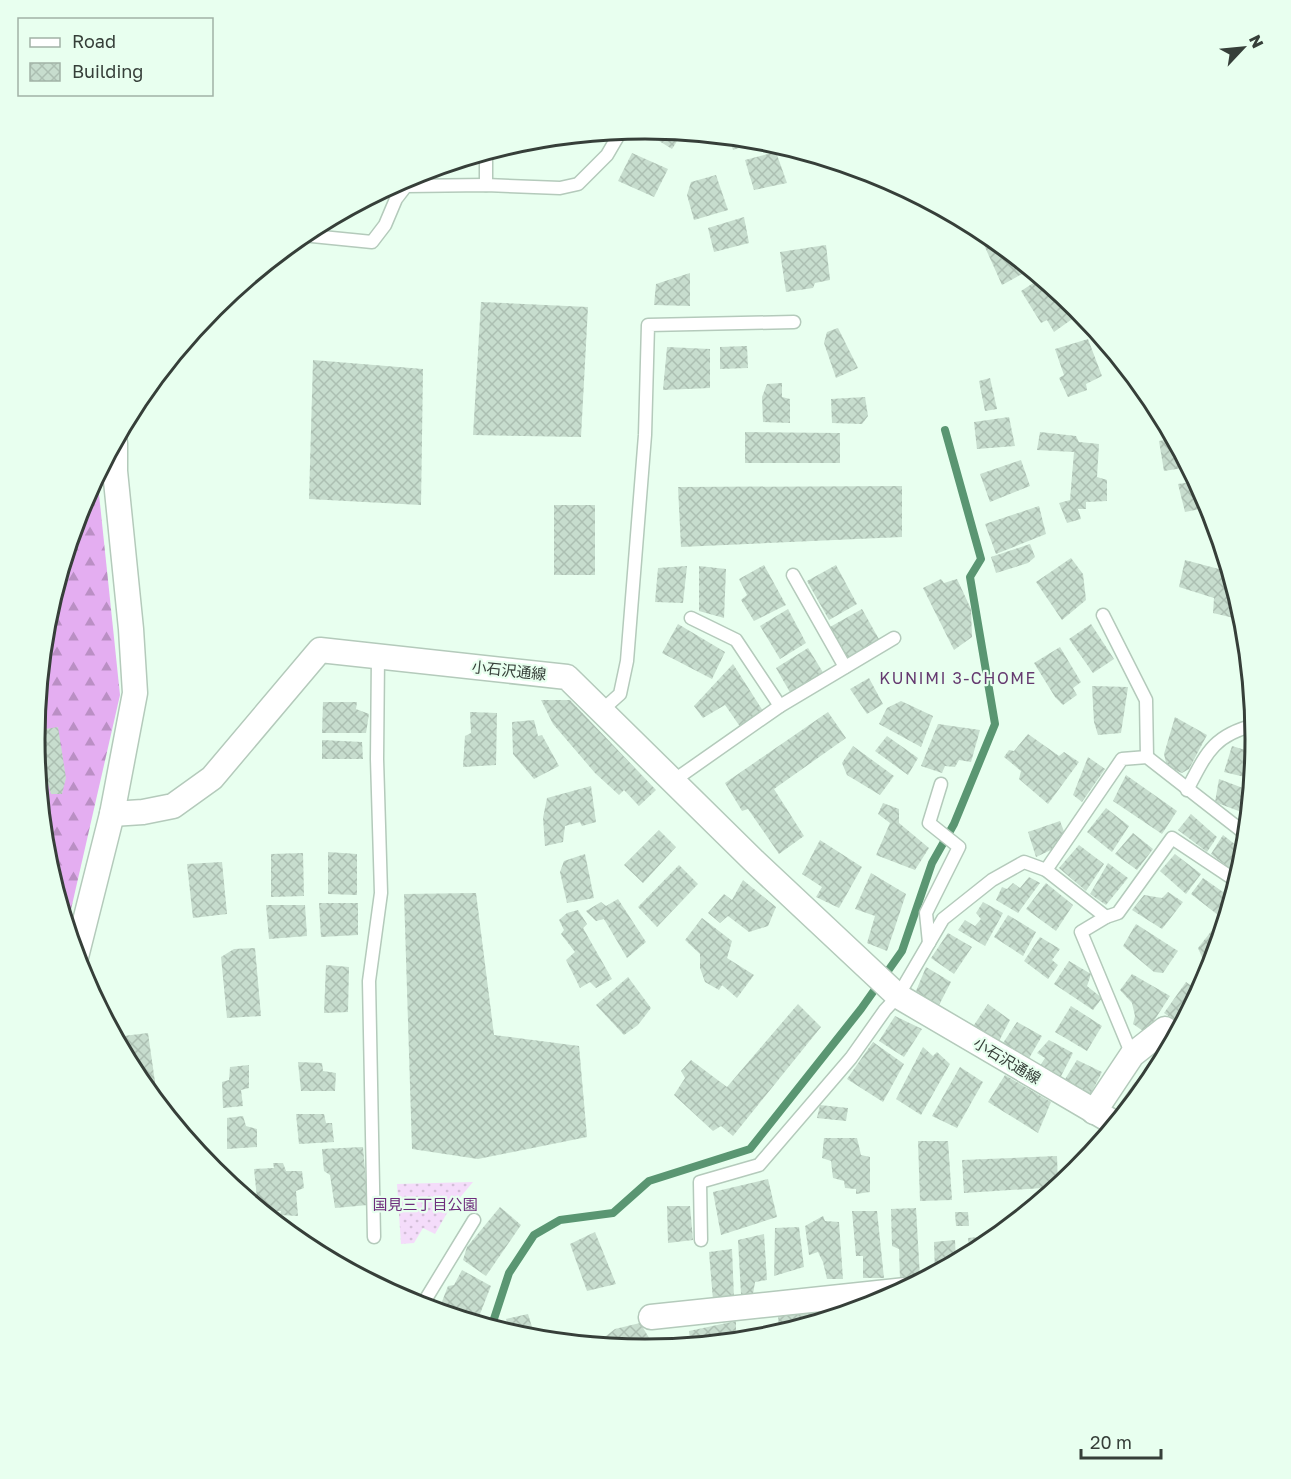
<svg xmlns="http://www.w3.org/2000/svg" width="1291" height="1479" viewBox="0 0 1291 1479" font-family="'Golos Text','Noto Sans JP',sans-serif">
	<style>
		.forest { fill: url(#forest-firs) }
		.park { fill: url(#park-dots) }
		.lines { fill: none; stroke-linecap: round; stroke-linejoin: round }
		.stream { stroke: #5a9672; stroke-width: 8 }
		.building { fill: url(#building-cross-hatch) }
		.service-casing { stroke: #b4cabb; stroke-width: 15 }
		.minor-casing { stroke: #b4cabb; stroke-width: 27 }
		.service { stroke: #fff; stroke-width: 12 }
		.minor { stroke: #fff; stroke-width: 24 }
		.labels { text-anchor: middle; stroke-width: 4.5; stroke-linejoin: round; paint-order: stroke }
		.street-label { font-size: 15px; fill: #363f39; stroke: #e8ffef }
		.park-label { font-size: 15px; fill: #6d2d7c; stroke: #e8ffef }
		.neighbourhood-label { font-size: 16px; letter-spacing: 1.5px; fill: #653a70; stroke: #e8ffef }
		.rim { fill: none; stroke: #363f39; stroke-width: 3 }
	</style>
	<defs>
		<pattern id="forest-firs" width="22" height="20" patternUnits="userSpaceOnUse" patternTransform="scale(1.5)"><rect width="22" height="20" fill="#e4aef1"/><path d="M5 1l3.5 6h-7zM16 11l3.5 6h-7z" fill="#ba8fc4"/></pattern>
		<pattern id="park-dots" width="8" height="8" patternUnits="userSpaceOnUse" patternTransform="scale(1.5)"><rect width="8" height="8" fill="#f4dcfa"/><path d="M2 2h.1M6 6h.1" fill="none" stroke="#d2bed7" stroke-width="1.8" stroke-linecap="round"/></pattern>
		<pattern id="building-cross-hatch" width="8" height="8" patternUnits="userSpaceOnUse" patternTransform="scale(1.5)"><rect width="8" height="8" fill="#c7ddce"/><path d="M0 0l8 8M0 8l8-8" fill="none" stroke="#acbfb2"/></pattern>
	</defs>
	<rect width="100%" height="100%" fill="#e8ffef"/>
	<polygon class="forest" points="97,475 120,695 67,927 46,858 35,739 46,620 81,505"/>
	<polygon class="park" points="473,1182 447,1213 435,1234 423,1228 414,1243 401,1244 397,1184"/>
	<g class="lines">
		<polyline class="stream" points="491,1328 509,1273 534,1235 560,1220 613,1213 649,1181 750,1149 861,1009 902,951 932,863 954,824 995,724 970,577 981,559 945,430"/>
	</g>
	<g class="building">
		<polygon points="644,129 646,129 683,132 672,149 643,131"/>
		<polygon points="582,135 576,142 569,136 576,135"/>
		<polygon points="729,137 746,138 762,140 733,150"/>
		<polygon points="776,152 787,183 754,190 745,160"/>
		<polygon points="632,153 668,169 654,197 618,181"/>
		<polygon points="716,175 728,210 694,220 687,195 691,182"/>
		<polygon points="744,217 749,243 714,252 708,228"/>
		<polygon points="976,227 985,232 1031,269 1002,285"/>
		<polygon points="826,245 830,280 815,283 813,288 786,292 780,252"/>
		<polygon points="690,273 690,306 654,305 656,284"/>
		<polygon points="1041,278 1064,296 1071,307 1074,305 1082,312 1054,332 1047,320 1041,323 1021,291"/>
		<polygon points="481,302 588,307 581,437 473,435"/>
		<polygon points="838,328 858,368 836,378 824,343 827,332"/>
		<polygon points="1088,339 1102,376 1086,384 1087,390 1068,397 1059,378 1064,375 1055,349"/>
		<polygon points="747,346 748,368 720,369 720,347"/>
		<polygon points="667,347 710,349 710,388 663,390"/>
		<polygon points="313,360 423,369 421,505 309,499"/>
		<polygon points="990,378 997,409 985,411 979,381"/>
		<polygon points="782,383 782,397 790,399 790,423 763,422 762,397 767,384"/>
		<polygon points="865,397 868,416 862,424 832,423 831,399"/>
		<polygon points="1009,417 1015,446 977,449 974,422"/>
		<polygon points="745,432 840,433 840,463 745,463"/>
		<polygon points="1040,432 1076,436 1079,442 1099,444 1097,477 1107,480 1107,501 1086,502 1086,509 1078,509 1081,519 1067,523 1059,503 1070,500 1074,452 1037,450"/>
		<polygon points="1174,438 1189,467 1164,471 1159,441"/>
		<polygon points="1021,460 1030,486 990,502 980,474"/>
		<polygon points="1197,481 1210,507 1185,512 1178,484"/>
		<polygon points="902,486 902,537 681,547 678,487"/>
		<rect x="554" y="505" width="41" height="70"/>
		<polygon points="1039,506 1046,534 996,554 985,524"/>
		<polygon points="1211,513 1212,513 1217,530 1213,530"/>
		<polygon points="1030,544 1035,557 1028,563 996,573 991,557"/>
		<polygon points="1071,558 1083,574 1086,600 1062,620 1036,582"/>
		<polygon points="1185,560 1230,572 1243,615 1242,620 1213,613 1214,598 1179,587"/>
		<polygon points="764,565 786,605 754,621 741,600 747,595 739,579"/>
		<polygon points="836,565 857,604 829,620 807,581"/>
		<polygon points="687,566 683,603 655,602 658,568"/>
		<polygon points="699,566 726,569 724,618 699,611"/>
		<polygon points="941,579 944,583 957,579 971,609 972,637 954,650 923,588"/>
		<polygon points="788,609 806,643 780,659 760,626"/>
		<polygon points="862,609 880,641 847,660 830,627"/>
		<polygon points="678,624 725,652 712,679 662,653"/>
		<polygon points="1091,624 1114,659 1093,673 1069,639"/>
		<polygon points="1060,647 1081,682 1073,688 1077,695 1063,705 1055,697 1034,663"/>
		<polygon points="808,648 824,674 791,694 776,668"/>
		<polygon points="733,664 763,711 741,728 725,705 703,718 694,706"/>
		<polygon points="869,678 883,704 867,714 850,689"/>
		<polygon points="1092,686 1128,687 1121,733 1098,735 1094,722"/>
		<polygon points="541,700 570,700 656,790 639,806 624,790 619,795 595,773 553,724"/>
		<polygon points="901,701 933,716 921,747 879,724 887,708"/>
		<polygon points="323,702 357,702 356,709 369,714 366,733 322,733"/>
		<polygon points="470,712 497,713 496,765 463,767 465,736 471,733"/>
		<polygon points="828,712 846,738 774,789 804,836 779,854 748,809 742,811 725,783"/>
		<polygon points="1175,717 1207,735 1189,769 1182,773 1167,767 1164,754"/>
		<polygon points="534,720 538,736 542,735 559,766 534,779 513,754 512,722"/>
		<polygon points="938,724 980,730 971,762 959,760 955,767 945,766 942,773 921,766"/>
		<polygon points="58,727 66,778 62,794 51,794 47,781 39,730"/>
		<polygon points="1028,734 1059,756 1064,752 1079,762 1048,804 1019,779 1021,771 1004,757 1009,750 1014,751"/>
		<polygon points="887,736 918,758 908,775 875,751"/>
		<polygon points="322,740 362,742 363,759 322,759"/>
		<polygon points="853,746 894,776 880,795 847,775 842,763"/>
		<polygon points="1232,746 1255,753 1253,779 1224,772"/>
		<polygon points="1088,757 1105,769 1082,802 1073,795"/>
		<polygon points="1126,775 1177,811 1162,834 1113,801"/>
		<polygon points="1219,779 1251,791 1249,815 1215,802"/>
		<polygon points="591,786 596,822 582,826 580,822 565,826 563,842 545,846 543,818 547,798"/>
		<polygon points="883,803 899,809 899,823 929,848 915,870 876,855 890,823 878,814"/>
		<polygon points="1106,808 1129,826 1112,852 1087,832"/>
		<polygon points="1191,814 1217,837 1207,852 1178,830"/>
		<polygon points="1060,821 1065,834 1053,849 1036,857 1028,832"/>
		<polygon points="659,830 676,847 643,883 624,865"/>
		<polygon points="1133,833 1153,849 1137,870 1115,854"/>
		<polygon points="1223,835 1245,852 1244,861 1236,873 1211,854"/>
		<polygon points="820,840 862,867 839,908 816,897 822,887 802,874"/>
		<polygon points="1079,845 1104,864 1086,891 1059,868"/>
		<polygon points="328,852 357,854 357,895 328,894"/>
		<polygon points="303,853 304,896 271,897 271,854"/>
		<polygon points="585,854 594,898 567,903 560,872 564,861"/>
		<polygon points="1175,854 1201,874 1186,894 1160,871"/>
		<polygon points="222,862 227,914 193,918 187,864"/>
		<polygon points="1108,863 1128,878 1106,905 1090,894"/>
		<polygon points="679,865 698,884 657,927 638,907"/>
		<polygon points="871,873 906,894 887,951 867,943 875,916 855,909"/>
		<polygon points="1029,877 1040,883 1018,913 996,900 1002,887 1007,889 1013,883 1020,888"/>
		<polygon points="1203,878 1223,892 1226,889 1232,897 1218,915 1191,894"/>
		<polygon points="743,880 776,907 768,926 749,932 728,916 720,923 708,913 724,894 732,900"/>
		<polygon points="1046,883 1073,905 1056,931 1026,909"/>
		<polygon points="1168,892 1183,902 1162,929 1132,910 1144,895 1162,898"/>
		<polygon points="476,893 494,1035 579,1046 587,1137 478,1159 412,1149 404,894"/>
		<polygon points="618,899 646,942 627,958 604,919 596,921 586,911 601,902 606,906"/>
		<polygon points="983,902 1003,913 985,946 958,930 965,920 975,926 981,919 976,913"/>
		<polygon points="319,903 358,903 358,935 321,937"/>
		<polygon points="266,905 305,905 307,936 269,939"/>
		<polygon points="578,910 587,924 583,928 612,979 596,988 590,982 580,988 566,960 575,952 561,934 564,930 559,920 567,913"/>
		<polygon points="1228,912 1229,912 1224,928 1219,925"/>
		<polygon points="1008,915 1036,932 1023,956 994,937"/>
		<polygon points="702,918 732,941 727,958 754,975 737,998 722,985 719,990 705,982 700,968 700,954 685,940"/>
		<polygon points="1136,924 1178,951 1163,973 1154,972 1123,946"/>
		<polygon points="1213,929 1221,936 1212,967 1205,964 1198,948"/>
		<polygon points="948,933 972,947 954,974 931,958"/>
		<polygon points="1040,937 1060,949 1052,960 1058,965 1048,979 1024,961"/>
		<polygon points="255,948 261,1016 227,1018 221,957 234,949"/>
		<polygon points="1069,961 1091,974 1087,986 1102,998 1093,1010 1054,984"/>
		<polygon points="326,965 349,967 348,1012 324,1013"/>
		<polygon points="926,967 951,982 938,1007 916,991"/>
		<polygon points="1132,974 1170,996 1146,1033 1133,1024 1135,1016 1132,1003 1120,990"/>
		<polygon points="628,977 651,1008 638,1025 624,1035 596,1005"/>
		<polygon points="1186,982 1200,992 1186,1018 1182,1015 1176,1021 1164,1013"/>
		<polygon points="798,1004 821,1027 733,1136 721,1126 713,1131 674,1095 685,1078 681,1071 691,1060 727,1087"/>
		<polygon points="988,1004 1010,1020 998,1043 972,1028"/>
		<polygon points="1071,1006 1102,1026 1087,1051 1055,1032"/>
		<polygon points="895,1016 922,1029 904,1057 879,1041"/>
		<polygon points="1017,1022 1042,1036 1028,1060 1003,1043"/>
		<polygon points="148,1033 158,1103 137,1079 115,1037"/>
		<polygon points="1049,1040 1073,1053 1058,1082 1038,1069 1045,1058 1037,1053"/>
		<polygon points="873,1042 904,1064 883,1102 847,1079"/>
		<polygon points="1168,1043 1171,1046 1157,1073 1147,1066"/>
		<polygon points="923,1047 933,1056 937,1052 950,1064 921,1115 896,1099"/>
		<polygon points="1077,1060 1102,1072 1090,1095 1078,1087 1075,1092 1062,1084"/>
		<polygon points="298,1062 322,1063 323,1071 336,1073 335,1091 301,1091"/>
		<polygon points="249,1065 249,1088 241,1090 243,1106 223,1108 222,1082 229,1080 230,1067"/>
		<polygon points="960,1067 983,1082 957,1128 932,1116"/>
		<polygon points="1005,1075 1051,1102 1038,1133 988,1102"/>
		<polygon points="1135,1082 1145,1089 1126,1112 1117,1107"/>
		<polygon points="820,1105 848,1108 846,1121 817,1118"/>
		<polygon points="296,1114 324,1114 326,1123 332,1123 334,1142 299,1144"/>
		<polygon points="243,1116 246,1126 257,1129 257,1147 227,1149 227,1118"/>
		<polygon points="824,1138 857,1138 861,1155 870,1157 870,1192 856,1194 856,1189 845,1188 844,1181 833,1178 831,1161 822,1158"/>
		<polygon points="918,1141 948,1141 952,1200 920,1201"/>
		<polygon points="1090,1142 1099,1145 1086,1161"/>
		<polygon points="363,1147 368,1205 335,1208 330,1175 324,1171 322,1149"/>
		<polygon points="1057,1156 1058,1187 964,1193 962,1160"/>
		<polygon points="273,1163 283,1163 286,1171 302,1171 304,1188 296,1191 298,1216 280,1215 281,1211 263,1212 258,1208 254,1169 274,1168"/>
		<polygon points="768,1179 777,1217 721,1235 713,1192"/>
		<polygon points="667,1206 690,1206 693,1240 668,1243"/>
		<polygon points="500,1207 521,1225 486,1276 463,1260 467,1247"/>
		<polygon points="916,1208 920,1278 900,1279 899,1249 892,1246 891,1209"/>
		<polygon points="852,1211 877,1211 884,1278 863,1278 863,1256 856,1256"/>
		<polygon points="955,1212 968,1212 969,1226 956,1226"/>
		<polygon points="823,1216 825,1221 839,1222 843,1279 827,1279 823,1262 818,1252 809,1255 805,1226"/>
		<polygon points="799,1227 804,1267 774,1276 775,1228"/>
		<polygon points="595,1232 616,1284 587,1291 570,1244"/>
		<polygon points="764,1234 767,1280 755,1282 753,1294 741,1294 738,1240"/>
		<polygon points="990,1236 990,1243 970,1256 968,1238"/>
		<polygon points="955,1240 956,1263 935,1274 934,1242"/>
		<polygon points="732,1249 734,1298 713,1300 709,1252"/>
		<polygon points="462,1270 491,1286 476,1324 438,1312 448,1286 454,1285"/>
		<polygon points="847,1311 847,1314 779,1334 778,1312"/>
		<polygon points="528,1314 536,1340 511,1334 506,1319"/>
		<polygon points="736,1321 736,1342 691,1346 689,1331"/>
		<polygon points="640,1323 656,1349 645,1350 607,1347 602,1339 615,1329"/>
		<polygon points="771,1327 771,1337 748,1340 747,1329"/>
	</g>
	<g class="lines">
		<defs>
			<g id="service">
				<polyline points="486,152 486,185"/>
				<polyline points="302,235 372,242 385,225 396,199 406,186 486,185 560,188 578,184 607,155 621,131"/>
				<polyline points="793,575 845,667"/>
				<polyline points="1103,615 1146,700 1147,757"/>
				<polyline points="691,618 736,640 780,706"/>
				<polyline points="601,711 620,694 627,661 645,435 648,325 794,322"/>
				<polyline points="673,781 780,706 894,638"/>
				<path d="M 1187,790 C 1206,754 1213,735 1255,725"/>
				<polyline points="1046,870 1122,759 1147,757 1247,835"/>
				<polyline points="1106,917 1118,913 1172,838 1238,882"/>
				<polyline points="929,943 926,913 959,847 929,823 941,784"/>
				<polyline points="374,1237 369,981 381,893 377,759 378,657"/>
				<polyline points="701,1240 700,1182 759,1165 851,1058 885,1010 898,996 943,919 992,880 1024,862 1046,870 1106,917 1081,932 1132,1055"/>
				<polyline points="421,1307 474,1220"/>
			</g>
			<g id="minor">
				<polyline points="112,814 143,812 173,806 212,778 320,650 567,677 754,861 898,996 1116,1124"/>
				<polyline points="76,957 112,814 135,693 131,629 115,471 115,443"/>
				<polyline points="1094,1112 1132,1055 1165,1029 1176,1037"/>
				<polyline points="651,1317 906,1290"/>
			</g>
		</defs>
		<use href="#service" class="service-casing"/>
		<use href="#minor" class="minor-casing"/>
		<use href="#service" class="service"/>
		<use href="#minor" class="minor"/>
	</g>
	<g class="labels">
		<g class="street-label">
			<text transform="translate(509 671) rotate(6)" y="5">小石沢通線</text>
			<text transform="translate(1007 1061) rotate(31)" y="5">小石沢通線</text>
		</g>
		<g class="park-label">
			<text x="425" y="1210">国見三丁目公園</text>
		</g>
		<g class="neighbourhood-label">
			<text x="958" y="684">KUNIMI 3-CHOME</text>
		</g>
	</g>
	<path d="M0 0H1291V1479H0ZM45 739a600 600 0 1 1 1200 0a600 600 0 1 1-1200 0Z" fill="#e8ffef" fill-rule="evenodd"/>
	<path class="rim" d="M45 739a600 600 0 1 1 1200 0a600 600 0 1 1-1200 0Z"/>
	<rect x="18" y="18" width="195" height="78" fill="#e8ffef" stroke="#a1b2a6" stroke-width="1.5"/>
	<rect x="30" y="38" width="30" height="9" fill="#ffffff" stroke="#a1b2a6" stroke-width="1.5"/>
	<text x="72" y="48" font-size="18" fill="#363f39">Road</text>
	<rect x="30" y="63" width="30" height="18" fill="url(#building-cross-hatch)" stroke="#a1b2a6" stroke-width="1.5"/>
	<text x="72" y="78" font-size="18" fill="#363f39">Building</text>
	<g transform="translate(1243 48) rotate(64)" stroke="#e8ffef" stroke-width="4.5" paint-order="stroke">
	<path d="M0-4.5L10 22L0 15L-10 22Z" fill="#363f39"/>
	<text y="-9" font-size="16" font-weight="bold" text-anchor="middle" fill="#363f39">N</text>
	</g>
	<path d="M1081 1449v9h80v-9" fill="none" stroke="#363f39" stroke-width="3"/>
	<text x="1090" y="1449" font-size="18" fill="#363f39" stroke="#e8ffef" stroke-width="4.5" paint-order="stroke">20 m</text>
</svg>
